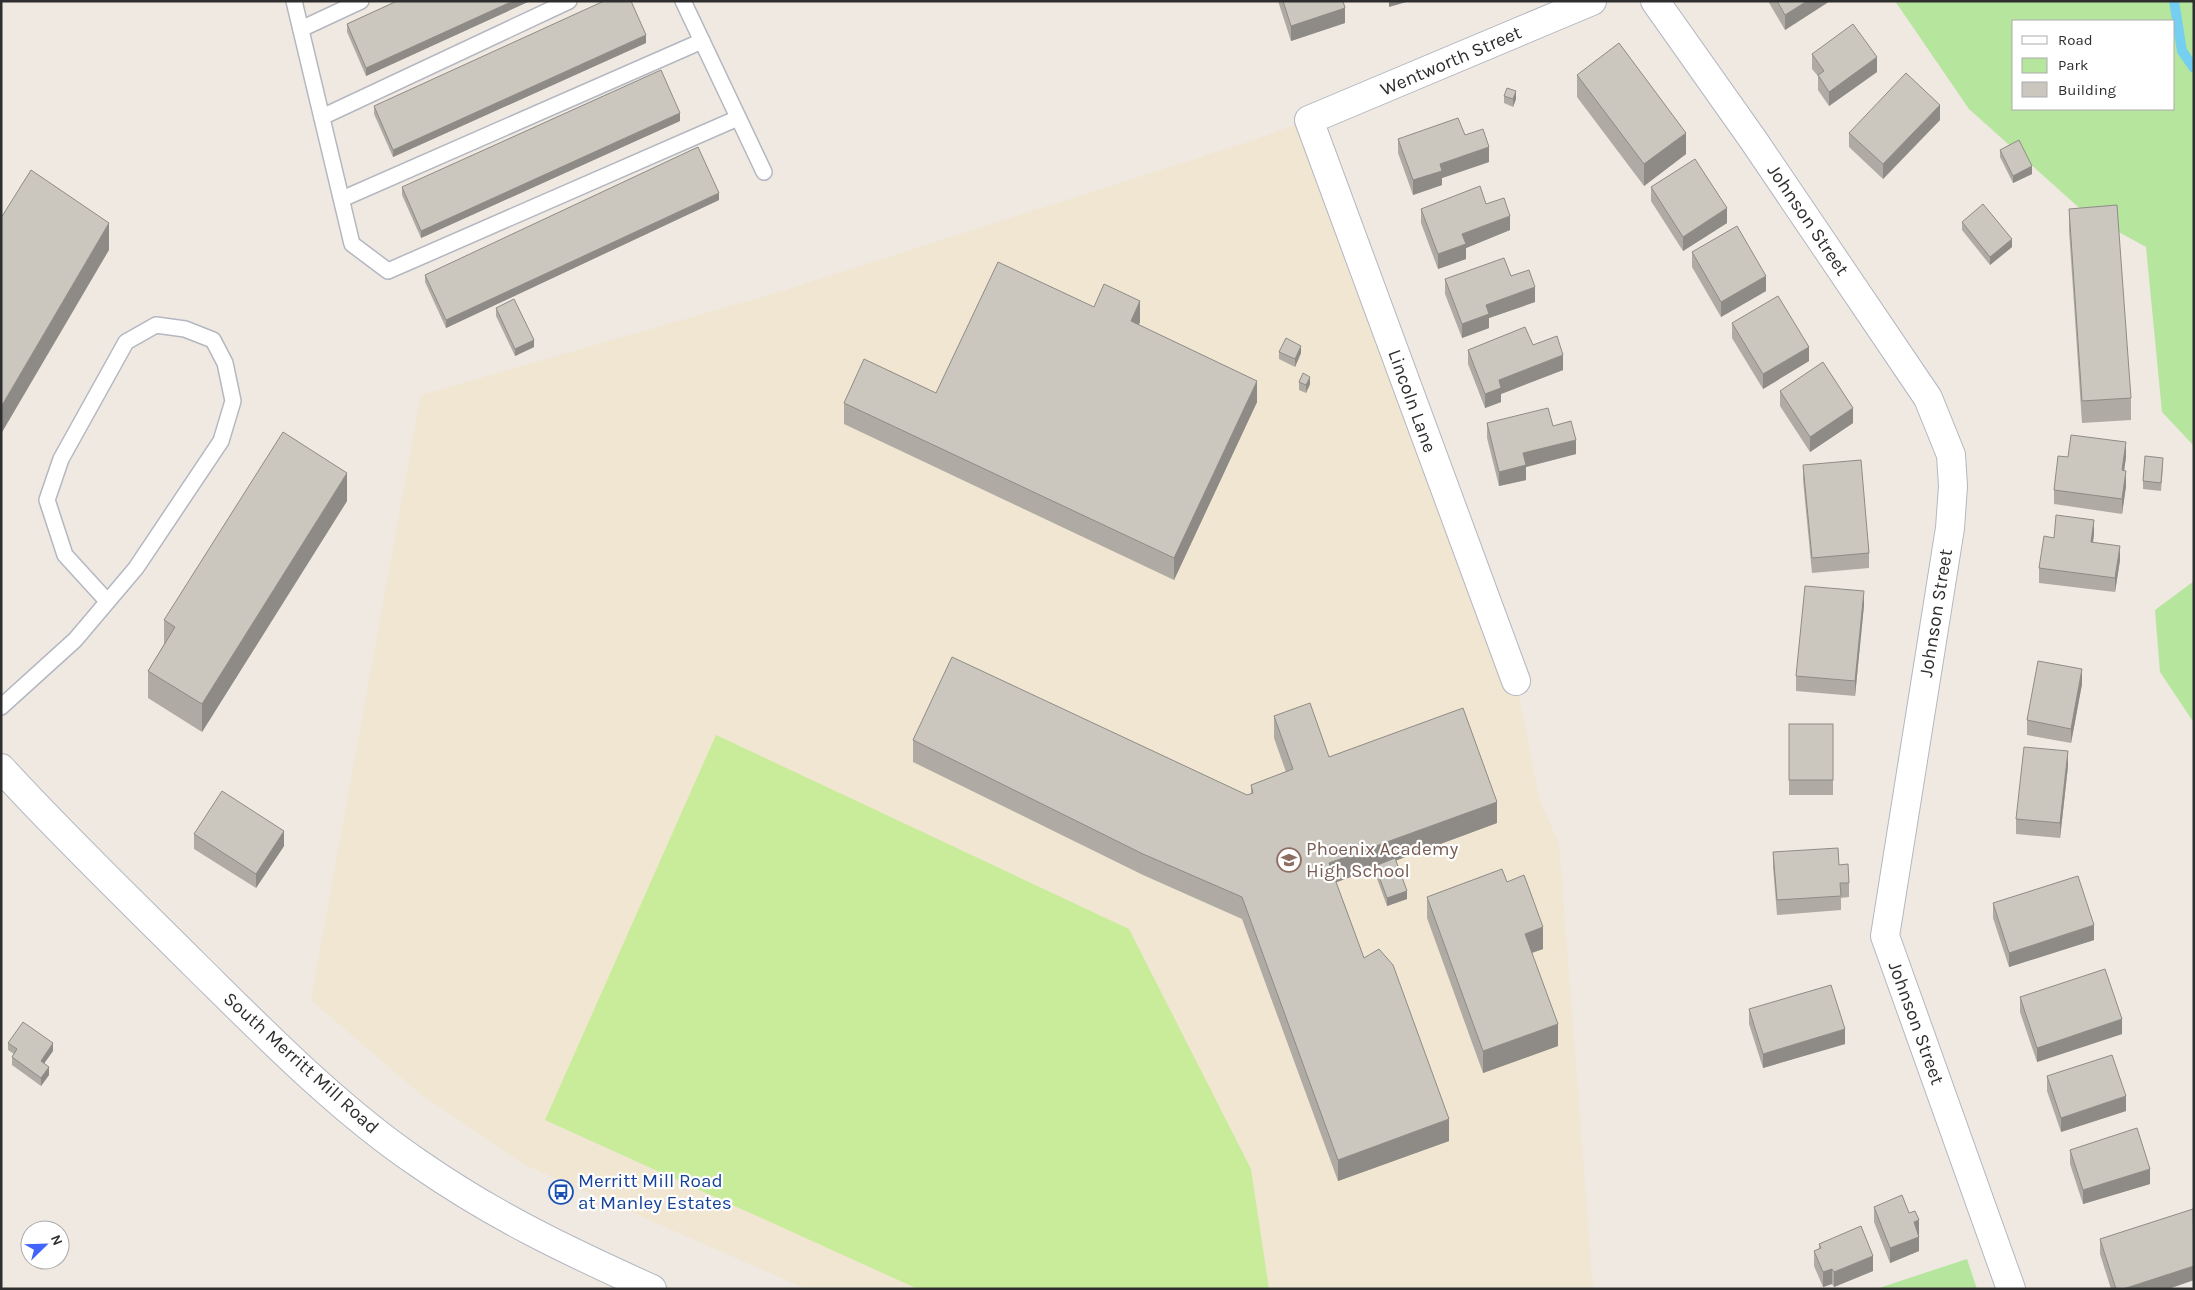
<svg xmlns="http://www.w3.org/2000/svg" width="2195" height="1290" font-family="Karla,sans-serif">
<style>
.education{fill:#f0e6d1}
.green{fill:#b6e59e;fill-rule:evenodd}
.pitch{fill:#c9ec9a}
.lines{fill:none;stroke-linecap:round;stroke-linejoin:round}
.stream{stroke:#75cff0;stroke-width:10}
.service-casing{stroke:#b4b7c1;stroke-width:18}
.minor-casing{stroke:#b4b7c1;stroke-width:30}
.tertiary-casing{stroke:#b4b7c1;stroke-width:30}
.service{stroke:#fff;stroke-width:15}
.minor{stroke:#fff;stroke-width:28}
.tertiary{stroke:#fff;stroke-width:28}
.wall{fill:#afaba4}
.shaded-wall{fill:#8e8b86}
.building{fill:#cbc7bf;stroke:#8e8b86}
.labels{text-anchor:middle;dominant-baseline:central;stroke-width:4.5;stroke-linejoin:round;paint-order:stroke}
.street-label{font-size:19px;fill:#2e2e2e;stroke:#fff}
.education-label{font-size:19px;fill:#785e54;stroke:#fff;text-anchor:start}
.transit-label{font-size:19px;fill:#164399;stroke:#fff;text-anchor:start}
</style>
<rect width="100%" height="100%" fill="#efe9e1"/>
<path class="education" d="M1309 120 1516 681 1539 798 1559 844 1593 1289H806L525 1165 419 1093 311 1000 421 395 776 293 1251 141Z"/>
<g class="green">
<path d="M1895 1H2194V446L2162 412 2146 247 2086 214 1969 109ZM2014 21H2174V109H2014Z"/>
<path d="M2194 581V723L2160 672 2155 610Z"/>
<path d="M1967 1259 1977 1289H1876Z"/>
</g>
<path class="pitch" d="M716 735 1129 929 1251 1169 1269 1289H918L545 1120Z"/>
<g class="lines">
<path class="stream" d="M2174 1 2182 51 2194 68"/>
<g class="service-casing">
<g id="service">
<path d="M294 1 352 244 388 271 738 118"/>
<path d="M683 1 764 172"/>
<path d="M301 29 361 1"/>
<path d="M322 117 569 1"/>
<path d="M342 199 702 41"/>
<path d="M1 707 75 640 136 568 221 441 233 401 225 363 213 340 185 329 156 325 126 342 61 459 47 500 65 555 107 601"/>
</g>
</g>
<g class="minor-casing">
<g id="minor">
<path d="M1655 1 1754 141 1928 398 1951 455 1953 486 1950 528 1885 936 2011 1289"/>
<path d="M1516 681 1309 120 1592 1"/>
</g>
</g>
<g class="tertiary-casing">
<path id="tertiary" d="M1 768C63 836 129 899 194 964 263 1032 338 1109 418 1163 494 1216 568 1251 652 1289"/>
</g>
<use href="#service" class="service"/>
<use href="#minor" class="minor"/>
<use href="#tertiary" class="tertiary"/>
</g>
<g class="wall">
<path d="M397 1H530L366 76 347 32V24Z"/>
<path d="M1278 1H1343L1345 23 1291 41Z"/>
<path d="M1768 1H1830L1785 30Z"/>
<path d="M646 43 393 157 374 114V106Z"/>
<path d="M1812 54 1877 72 1829 106 1818 90V76L1812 69Z"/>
<path d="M1577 75 1686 154 1644 186 1577 97Z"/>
<path d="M1504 96 1516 99 1513 107 1504 103Z"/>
<path d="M1940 120 1883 179 1849 147V133Z"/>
<path d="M680 121 421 238 402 195V187Z"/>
<path d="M1465 135 1489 162 1442 178V185L1413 195 1398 153V139Z"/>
<path d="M2000 150 2032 174 2013 183 2000 157Z"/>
<path d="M1651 187 1727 223 1683 251 1651 201Z"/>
<path d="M719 200 446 328 425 282V275Z"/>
<path d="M1486 204 1510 230 1466 248V259L1438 269 1421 223V209Z"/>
<path d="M2069 209 2131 398V420L2082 423 2069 230Z"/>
<path d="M1962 222 2012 247 1990 265 1962 230Z"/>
<path d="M1692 252 1766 291 1721 317 1692 267Z"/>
<path d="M1511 276 1535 302 1489 318V328L1462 338 1445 294V279Z"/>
<path d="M1094 307 1140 322 1138 325 1257 402 1174 580 844 424V403L936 393Z"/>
<path d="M496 308 534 347 515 356 496 316Z"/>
<path d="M1732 323 1809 361 1763 389 1732 338Z"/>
<path d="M1533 345 1563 370 1501 394V402L1485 408 1468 364V350Z"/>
<path d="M1279 352 1301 353 1295 367 1279 359Z"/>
<path d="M1299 382 1310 384 1306 393 1299 390Z"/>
<path d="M1780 391 1853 423 1810 452 1780 406Z"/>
<path d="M1487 423 1553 426 1576 454 1526 467V480L1499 486 1487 438Z"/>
<path d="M2068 457H2126L2124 471 2126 486 2122 514 2054 504V490Z"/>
<path d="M1803 465 1869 553V568L1812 573 1803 480Z"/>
<path d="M2163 466 2161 491 2143 489V481Z"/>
<path d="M347 501 202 732 148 698V671L164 644V620Z"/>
<path d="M2094 534 2093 542 2120 560 2115 592 2039 583V568L2054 538Z"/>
<path d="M1864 605 1855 696 1796 691V676Z"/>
<path d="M2082 684 2071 743 2027 735V720Z"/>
<path d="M1274 716 1329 757 1497 823 1396 860 1407 899 1387 906 1375 873V868L1336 882 1364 958 1449 1141 1338 1181 1242 919 1143 875 913 762V740L1247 795 1251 794V785L1286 772 1274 738Z"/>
<rect x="1789" y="724" width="44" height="71"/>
<path d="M2068 766 2060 838 2016 834V819Z"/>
<path d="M194 834 284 846 256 888 194 849Z"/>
<path d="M1773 852 1839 865 1849 883V897L1841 898V910L1777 915 1773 867Z"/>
<path d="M1507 882 1543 949 1532 953 1558 1046 1483 1073 1427 918V897Z"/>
<path d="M1993 903 2094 940 2009 967 1993 918Z"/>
<path d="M2020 997 2122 1034 2037 1062 2020 1012Z"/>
<path d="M1749 1009 1845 1044 1763 1068 1749 1024Z"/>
<path d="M8 1043 53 1051 44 1063 49 1075 41 1086 12 1065V1057L14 1054 8 1050Z"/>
<path d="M2047 1076 2126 1111 2061 1132 2047 1091Z"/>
<path d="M2070 1150 2150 1184 2083 1204 2070 1164Z"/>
<path d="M1874 1207 1909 1213 1919 1235V1251L1890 1263 1874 1222Z"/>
<path d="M2194 1210V1280L2168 1289H2111L2100 1254V1239Z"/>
<path d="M1819 1244 1873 1271 1834 1287 1832 1284 1823 1287 1814 1266V1251L1819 1249Z"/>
</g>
<g class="shaded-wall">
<path d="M513 1H530L366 76V68Z"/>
<path d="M1389 1H1410L1389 7Z"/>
<path d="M1807 1H1830L1785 30V15Z"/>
<path d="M1345 8V23L1291 41V26Z"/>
<path d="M646 35V43L393 157V150Z"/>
<path d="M1877 57V72L1829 106V92Z"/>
<path d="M1516 91V99L1513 107V99Z"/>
<path d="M1940 105V120L1883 179V164Z"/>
<path d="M680 113V121L421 238V231Z"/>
<path d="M1686 133V154L1644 186V164Z"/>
<path d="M1489 147V162L1442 178V185L1413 195V180L1440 164Z"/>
<path d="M2032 166V174L2013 183V176Z"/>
<path d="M719 193V200L446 328V320Z"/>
<path d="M1727 208V223L1683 251V237Z"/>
<path d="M1510 216V230L1466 248V259L1438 269V254L1462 234Z"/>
<path d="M109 223V250L1 434V407Z"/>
<path d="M2012 239V247L1990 265V257Z"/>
<path d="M1766 276V291L1721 317V302Z"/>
<path d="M1535 287V302L1489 318V328L1462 338V324L1486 305Z"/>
<path d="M1140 301V322L1131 343V321Z"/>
<path d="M534 340V347L515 356V349Z"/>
<path d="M1301 346V353L1295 367V359Z"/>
<path d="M1809 347V361L1763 389V374Z"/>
<path d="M1563 355V370L1501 394V402L1485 408V394L1499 380Z"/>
<path d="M1310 377V384L1306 393V385Z"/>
<path d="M1257 381V402L1174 580V558Z"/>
<path d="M1853 408V423L1810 452V437Z"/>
<path d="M1576 440V454L1526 467V480L1499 486V472L1523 453Z"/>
<path d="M2126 442V457L2122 485V470Z"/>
<path d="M2126 471V486L2122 514V499Z"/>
<path d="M347 473V501L202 732V704Z"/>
<path d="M2094 520V534L2091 557V542Z"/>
<path d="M2120 546V560L2115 592V578Z"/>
<path d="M1864 591V605L1855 696V681Z"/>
<path d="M2082 669V684L2071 743V729Z"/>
<path d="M2068 751V766L2060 838V823Z"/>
<path d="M1497 802V823L1376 868 1375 866V868L1329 885V863Z"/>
<path d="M284 831V846L256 888V874Z"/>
<path d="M1407 891V899L1387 906V898Z"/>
<path d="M2094 925V940L2009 967V953Z"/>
<path d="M1543 927V949L1525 955V934Z"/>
<path d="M2122 1019V1034L2037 1062V1048Z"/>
<path d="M1558 1024V1046L1483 1073V1051Z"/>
<path d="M1845 1029V1044L1763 1068V1054Z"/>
<path d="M53 1043V1051L41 1068V1061Z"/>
<path d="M49 1067V1075L41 1086V1078Z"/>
<path d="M2126 1096V1111L2061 1132V1118Z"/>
<path d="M1449 1119V1141L1338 1181V1160Z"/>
<path d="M2150 1169V1184L2083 1204V1190Z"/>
<path d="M1919 1220V1235L1914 1237V1222Z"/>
<path d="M1919 1237V1251L1890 1263V1248Z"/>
<path d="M1873 1256V1271L1834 1287V1272Z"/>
<path d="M2194 1266V1280L2168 1289H2123Z"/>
<path d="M1832 1269V1284L1823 1287V1272Z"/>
</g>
<g class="building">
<path d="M397 1H513L366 68 347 24Z"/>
<path d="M604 1H631L646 35 393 150 374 106Z"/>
<path d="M1283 1H1343L1345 8 1291 26Z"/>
<path d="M1777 1H1807L1785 15Z"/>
<path d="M1853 24 1877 57 1829 92 1818 75 1824 71 1812 54Z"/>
<path d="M1619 43 1686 133 1644 164 1577 75Z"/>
<path d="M661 70 680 113 421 231 402 187Z"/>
<path d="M1906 73 1940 105 1883 164 1849 133Z"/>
<path d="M1507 88 1516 91 1513 99 1504 96Z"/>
<path d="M1458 118 1465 135 1483 129 1489 147 1440 164 1442 171 1413 180 1398 139Z"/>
<path d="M2019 140 2032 166 2013 176 2000 150Z"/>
<path d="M698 147 719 193 446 320 425 275Z"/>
<path d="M1695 159 1727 208 1683 237 1651 187Z"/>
<path d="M31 170 109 223 1 407V218Z"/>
<path d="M1480 186 1486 204 1504 198 1510 216 1462 234 1466 244 1438 254 1421 209Z"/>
<path d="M1983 204 2012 239 1990 257 1962 222Z"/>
<path d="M2117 205 2131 398 2082 401 2069 209Z"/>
<path d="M1737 226 1766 276 1721 302 1692 252Z"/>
<path d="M1504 258 1511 276 1529 270 1535 287 1486 305 1489 314 1462 324 1445 279Z"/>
<path d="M998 262 1094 307 1104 284 1140 301 1131 321 1257 381 1174 558 844 403 864 359 936 393Z"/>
<path d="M1778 296 1809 347 1763 374 1732 323Z"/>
<path d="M514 299 534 340 515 349 496 308Z"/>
<path d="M1525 327 1533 345 1557 336 1563 355 1499 380 1501 388 1485 394 1468 350Z"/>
<path d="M1286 338 1301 346 1295 359 1279 352Z"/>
<path d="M1823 362 1853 408 1810 437 1780 391Z"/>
<path d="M1303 373 1310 377 1306 385 1299 382Z"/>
<path d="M1548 408 1553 426 1571 421 1576 440 1523 453 1526 465 1499 472 1487 423Z"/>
<path d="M283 432 347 473 202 704 148 671 175 627 164 620Z"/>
<path d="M2071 435 2126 442 2122 470 2126 471 2122 499 2054 490 2058 456 2068 457Z"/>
<path d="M2145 456 2163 458 2161 483 2143 481Z"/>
<path d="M1861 460 1869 553 1812 558 1803 465Z"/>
<path d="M2056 515 2094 520 2091 542 2120 546 2115 578 2039 568 2044 536 2054 538Z"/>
<path d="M1805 586 1864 591 1855 681 1796 676Z"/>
<path d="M952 657 1247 795 1253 793 1251 785 1293 769 1274 716 1310 703 1329 757 1463 708 1497 802 1329 863 1364 958 1379 949 1393 965 1449 1119 1338 1160 1242 897 1143 854 913 740Z"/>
<path d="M2038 661 2082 669 2071 729 2027 720Z"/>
<rect x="1789" y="724" width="44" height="56"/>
<path d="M2024 747 2068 751 2060 823 2016 819Z"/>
<path d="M222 791 284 831 256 874 194 834Z"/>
<path d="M1838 848 1839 865 1848 864 1849 883H1840L1841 896 1777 900 1773 852Z"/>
<path d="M1395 858 1407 891 1387 898 1375 866Z"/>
<path d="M1502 869 1507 882 1524 875 1531 894 1543 927 1525 934 1558 1024 1483 1051 1427 897Z"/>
<path d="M2078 876 2094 925 2009 953 1993 903Z"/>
<path d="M2105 969 2122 1019 2037 1048 2020 997Z"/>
<path d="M1831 985 1845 1029 1763 1054 1749 1009Z"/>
<path d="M23 1022 53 1043 41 1061 49 1067 41 1078 12 1057 17 1049 8 1043Z"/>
<path d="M2112 1055 2126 1096 2061 1118 2047 1076Z"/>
<path d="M2137 1128 2150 1169 2083 1190 2070 1150Z"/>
<path d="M1902 1195 1909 1213 1915 1211 1919 1220 1914 1222 1919 1237 1890 1248 1874 1207Z"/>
<path d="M2193 1209 2194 1266 2123 1289H2116L2100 1239Z"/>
<path d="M1861 1226 1873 1256 1834 1272 1832 1269 1823 1272 1814 1251 1821 1248 1819 1244Z"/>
</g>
<defs>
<g id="school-ring" transform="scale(1.25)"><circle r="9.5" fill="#fff" stroke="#8d6e63" stroke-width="1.5"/><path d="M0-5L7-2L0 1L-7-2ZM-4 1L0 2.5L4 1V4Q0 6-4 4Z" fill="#8d6e63"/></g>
<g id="bus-ring" transform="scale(1.25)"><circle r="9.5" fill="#fff" stroke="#1a4fb4" stroke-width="1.5"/><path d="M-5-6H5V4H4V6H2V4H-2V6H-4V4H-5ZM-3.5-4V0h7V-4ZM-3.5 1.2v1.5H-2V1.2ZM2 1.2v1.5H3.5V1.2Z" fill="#1a4fb4"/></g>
</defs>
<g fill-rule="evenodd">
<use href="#school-ring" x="1289" y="860"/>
<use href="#bus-ring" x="561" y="1192"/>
</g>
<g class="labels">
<g class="street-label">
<text transform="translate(1451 61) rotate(-23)">Wentworth Street</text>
<text transform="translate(1808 220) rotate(56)">Johnson Street</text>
<text transform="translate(1412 401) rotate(70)">Lincoln Lane</text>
<text transform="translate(1936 613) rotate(-81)">Johnson Street</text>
<text transform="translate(1916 1023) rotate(70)">Johnson Street</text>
<text transform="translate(301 1063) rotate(42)">South Merritt Mill Road</text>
</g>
<g class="education-label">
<text x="1306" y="849">Phoenix Academy<tspan x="1306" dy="22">High School</tspan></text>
</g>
<g class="transit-label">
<text x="578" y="1181">Merritt Mill Road<tspan x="578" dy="22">at Manley Estates</tspan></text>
</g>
</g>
<rect width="2195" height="1290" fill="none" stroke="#2e2e2e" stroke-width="5"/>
<rect x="2012" y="20" width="162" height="90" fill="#ffffff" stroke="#ababab"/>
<rect x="2022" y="36" width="25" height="8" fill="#ffffff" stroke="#ababab"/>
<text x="2058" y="45" font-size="15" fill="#2e2e2e">Road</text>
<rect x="2022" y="58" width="25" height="15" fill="#b6e59e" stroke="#ababab"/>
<text x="2058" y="70" font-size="15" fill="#2e2e2e">Park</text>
<rect x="2022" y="82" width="25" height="15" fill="#cbc7bf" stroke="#ababab"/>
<text x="2058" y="95" font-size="15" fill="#2e2e2e">Building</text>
<g transform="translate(45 1245) rotate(67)"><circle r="24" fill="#ffffff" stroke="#ababab"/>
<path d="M0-4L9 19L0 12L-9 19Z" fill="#4264fb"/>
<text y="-8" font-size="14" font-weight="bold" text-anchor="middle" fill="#2e2e2e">N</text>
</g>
</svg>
